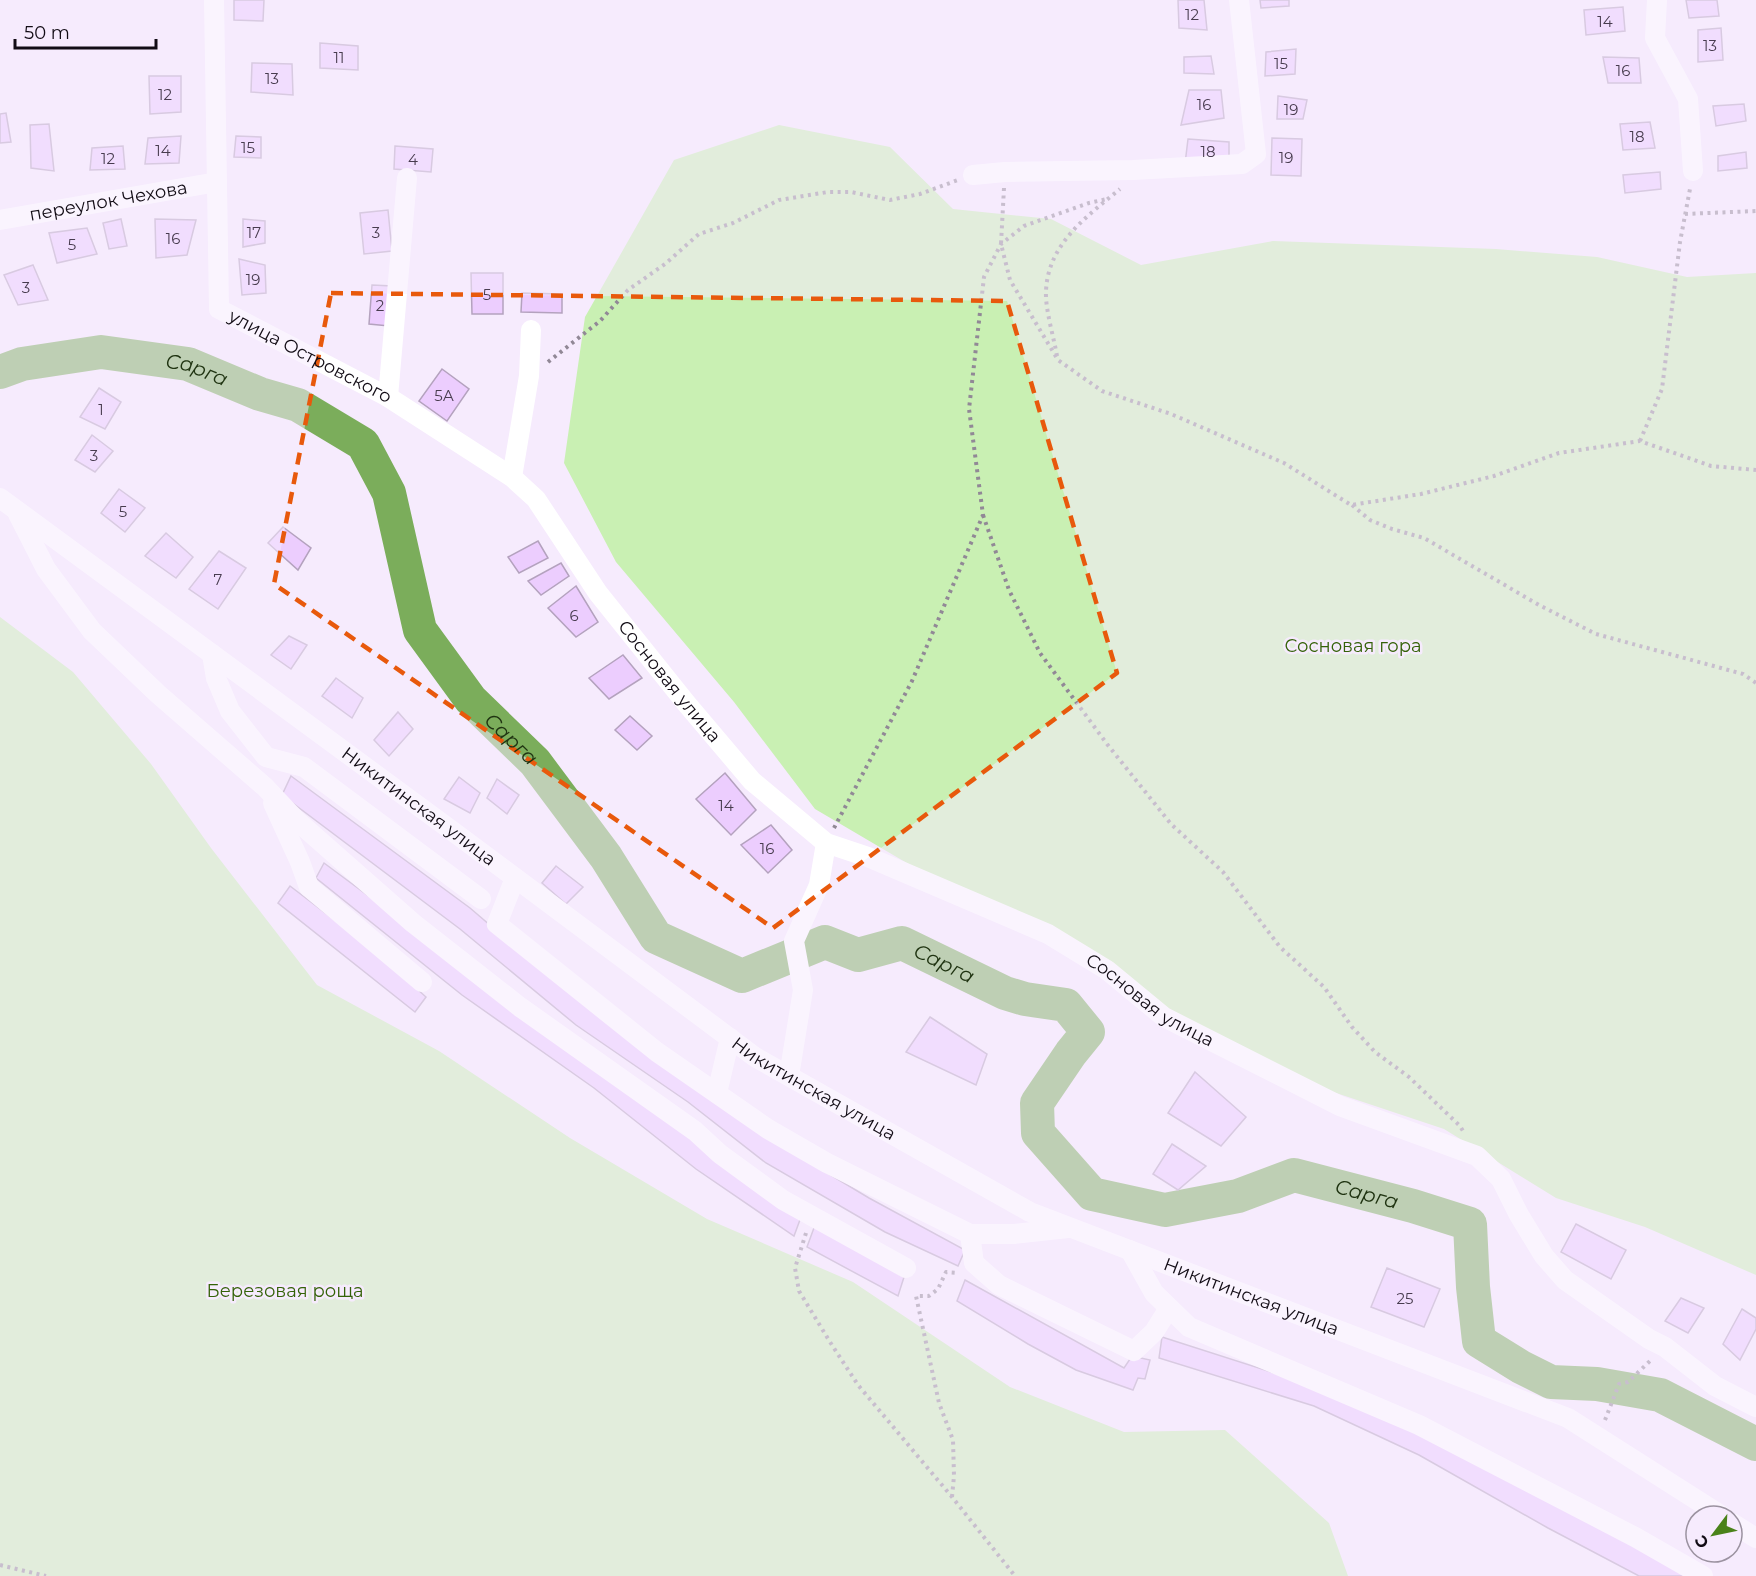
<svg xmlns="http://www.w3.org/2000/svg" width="1756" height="1576" font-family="Montserrat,sans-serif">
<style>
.green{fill:#c9f0b3}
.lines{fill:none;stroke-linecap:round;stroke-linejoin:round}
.river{stroke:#7bad5b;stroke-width:34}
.building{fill:#eccdfe;stroke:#b4a2be;stroke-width:1.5}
.path{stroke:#918896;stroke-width:4;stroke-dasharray:3 4.5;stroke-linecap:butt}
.minor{stroke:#fff;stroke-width:20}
.marked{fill:none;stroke:#e8590c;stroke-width:4.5;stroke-dasharray:12 8;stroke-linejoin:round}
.labels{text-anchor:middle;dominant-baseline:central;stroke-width:5;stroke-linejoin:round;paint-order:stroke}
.number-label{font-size:15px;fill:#483c4f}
.street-label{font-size:18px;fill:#120c15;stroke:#f6ebfd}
.park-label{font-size:18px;fill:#346208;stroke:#f6ebfd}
.water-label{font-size:20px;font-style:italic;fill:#203412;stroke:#f6ebfd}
</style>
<rect width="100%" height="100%" fill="#f6ebfd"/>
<g class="green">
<path d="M779 125 890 147 953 209 1051 219 1141 265 1273 241 1496 249 1597 257 1687 277 1756 273V1275L1645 1227 1556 1198 1444 1129 1330 1091 1169 1011 917 869 815 809 734 702 616 562 564 463 585 317 674 160Z"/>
<path d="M0 617 73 672 151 764 211 848 317 985 439 1051 570 1138 707 1219 853 1282 1010 1387 1124 1432 1225 1430 1329 1523 1348 1576H0Z"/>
</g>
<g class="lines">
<path class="river" id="s1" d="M0 372 22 364 101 352 188 364 260 394 298 405 363 444 389 493 420 630 471 700 535 762 606 857 656 937 742 976 825 942 858 955 902 943 1005 993 1025 999 1066 1005 1088 1032 1071 1053 1037 1103 1038 1133 1092 1194 1165 1210 1238 1196 1294 1175 1413 1206 1470 1224 1473 1287 1479 1341 1521 1367 1551 1382 1597 1384 1660 1395 1756 1444"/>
</g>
<g class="building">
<path d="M234 0H264L263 21 234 20Z"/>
<path d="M1178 0H1204L1207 30 1179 28Z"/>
<path d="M1260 0H1289V6L1261 8Z"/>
<path d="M1686 0H1717L1719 16 1689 18Z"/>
<path d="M1623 7 1625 31 1586 35 1584 10Z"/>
<path d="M1721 28 1723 60 1698 62V30Z"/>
<path d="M320 43 358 46V70L320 68Z"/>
<path d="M1296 49 1295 74 1265 76 1266 52Z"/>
<path d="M1211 56 1214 74 1184 73V57Z"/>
<path d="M1603 57 1639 58 1641 83H1608Z"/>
<path d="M252 63 292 64 293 95 251 92Z"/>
<path d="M149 76H181V112L150 114Z"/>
<path d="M1189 90H1221L1224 118 1181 125Z"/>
<path d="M1278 96 1307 100 1303 119H1277Z"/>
<path d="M1744 104 1746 121 1716 126 1713 106Z"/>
<path d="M6 113 11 142 0 143V114Z"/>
<path d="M1650 122 1655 148 1623 150 1620 124Z"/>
<path d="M49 124 54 171 31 168 30 125Z"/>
<path d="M181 136 179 163 145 164 148 138Z"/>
<path d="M236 136 261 137V158L234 157Z"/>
<path d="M1272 138 1302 139 1301 176 1271 175Z"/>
<path d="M1188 139 1229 142V160L1185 164Z"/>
<path d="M123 146 125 169 90 170 92 148Z"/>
<path d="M395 146 433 149 431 172 394 169Z"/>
<path d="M1746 152 1747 168 1718 171V156Z"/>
<path d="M1660 172 1661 189 1625 193 1623 175Z"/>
<path d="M388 210 392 251 364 254 360 213Z"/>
<path d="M121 219 127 246 109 249 103 223Z"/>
<path d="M155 219 196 220 187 255 156 258Z"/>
<path d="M243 219 265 221V243L243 247Z"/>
<path d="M87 228 97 254 57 263 49 233Z"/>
<path d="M239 259 265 265 266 293 242 295Z"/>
<path d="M33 265 48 300 18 305 4 275Z"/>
<path d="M471 273H503V314H472Z"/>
<path d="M372 285 392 286 389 326 369 324Z"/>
<path d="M522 293 562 294V313L521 312Z"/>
<path d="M442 369 469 389 447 421 419 401Z"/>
<path d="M99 388 121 402 105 429 80 417Z"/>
<path d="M92 435 113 451 95 472 75 460Z"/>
<path d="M119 489 145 508 125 532 101 513Z"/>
<path d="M283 527 311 548 298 570 268 543Z"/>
<path d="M166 533 193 557 176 578 145 556Z"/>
<path d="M538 541 548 558 519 573 508 557Z"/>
<path d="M219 551 246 568 218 609 189 589Z"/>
<path d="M561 563 569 576 541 595 528 581Z"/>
<path d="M576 586 598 622 576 637 548 608Z"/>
<path d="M289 636 307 645 291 669 271 655Z"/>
<path d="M623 655 642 678 609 699 589 678Z"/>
<path d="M336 678 363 698 352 718 322 696Z"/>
<path d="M398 712 413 729 389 756 374 740Z"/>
<path d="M630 716 652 736 637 750 615 730Z"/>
<path d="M725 773 756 810 731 835 696 799Z"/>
<path d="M291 776 470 908 512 944 797 1155 869 1198 965 1250 958 1266 885 1232 766 1163 688 1102 576 1025 460 929 282 795Z"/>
<path d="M459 777 480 793 470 813 444 799Z"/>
<path d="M497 779 519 795 507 814 487 798Z"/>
<path d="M771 825 792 850 768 873 741 845Z"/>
<path d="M324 863 801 1217 794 1236 696 1169 594 1088 462 995 316 878Z"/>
<path d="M556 866 583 887 566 904 542 883Z"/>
<path d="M290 886 371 948 426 997 415 1012 278 903Z"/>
<path d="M930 1017 987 1054 976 1085 906 1052Z"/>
<path d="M1195 1072 1246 1117 1221 1146 1168 1113Z"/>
<path d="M1172 1144 1206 1166 1178 1190 1153 1174Z"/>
<path d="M1576 1224 1626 1250 1611 1279 1561 1252Z"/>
<path d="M815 1225 904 1277 898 1296 807 1247Z"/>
<path d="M1387 1268 1440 1289 1424 1327 1371 1307Z"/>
<path d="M965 1280 1124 1368 1132 1356 1150 1360 1145 1379 1138 1378 1133 1390 1076 1370 1028 1344 957 1301Z"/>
<path d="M1681 1298 1704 1308 1688 1333 1665 1321Z"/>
<path d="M1742 1309 1756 1318V1329L1740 1360 1723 1344Z"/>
<path d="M1162 1337 1315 1386 1425 1434 1689 1576H1639L1548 1528 1419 1455 1314 1406 1159 1358Z"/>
</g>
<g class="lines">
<g class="path">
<path d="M1004 188 1001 244 1010 280 1058 360 1102 391 1171 414 1284 463 1351 505 1421 494 1494 476 1559 453 1640 441 1711 466 1756 470"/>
<path d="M1685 214 1756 211"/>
<path d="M1057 356C1054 338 1045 309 1046 291 1048 244 1086 217 1120 189"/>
<path d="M548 362 600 321 628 290 665 264 699 234 733 223 779 200 828 192H851L890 200 920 194 958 180"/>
<path d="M1640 441 1662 389 1680 242 1690 189"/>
<path d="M1352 505 1370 520 1392 529 1424 538 1539 605 1596 634 1743 674 1756 683"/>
<path d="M983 515 1009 590 1040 653 1107 744 1171 824 1223 872 1280 947 1324 987 1352 1027 1375 1052 1409 1077 1460 1126 1463 1131"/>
<path d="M834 828 912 681 983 515 969 409 984 277 1001 244 1024 226 1089 203 1107 199"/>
<path d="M806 1233 795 1268 799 1291 830 1342 858 1385 952 1497 1015 1576"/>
<path d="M1605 1420 1619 1384 1628 1382 1651 1360"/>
<path d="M952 1497 954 1476 953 1440 939 1403 916 1296H929L938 1289 946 1272 959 1273"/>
<path d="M0 1565 46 1576"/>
</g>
<g class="minor">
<path id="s2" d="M214 0 219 309 388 397 512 477 536 499 598 593 686 703 752 781 826 843 868 857 1048 934 1107 970 1164 1017 1340 1106 1477 1156 1501 1179 1519 1215 1544 1256 1565 1280 1649 1339 1665 1347 1715 1386 1756 1407"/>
<path d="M1657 0 1655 38 1688 99 1693 171"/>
<path d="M973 175 1005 172 1133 170 1242 164 1256 154 1239 0"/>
<path id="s3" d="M0 220 217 182"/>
<path d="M388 397 407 178"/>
<path d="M512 477 529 376 531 330"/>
<path id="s4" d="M0 498 451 830 755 1057 1030 1212 1568 1418 1722 1516"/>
<path d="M18 514 46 569 92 631 158 694 265 787 296 820 413 923 520 1007 695 1131 720 1154 783 1200 906 1268"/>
<path d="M212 654 216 678 230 711 266 757 304 767 481 899"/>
<path d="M273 803 300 862 309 887 422 982"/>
<path d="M515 878 497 924 657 1052 768 1129 827 1163 970 1234H1014L1068 1228"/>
<path d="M789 1076 803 990 794 941 819 885 826 843"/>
<path d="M717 1093 730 1038"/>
<path d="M970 1234 974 1263 999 1285 1134 1351 1154 1332 1169 1308"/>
<path d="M1130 1250 1154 1293 1189 1327 1419 1425 1635 1537 1703 1576"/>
<path d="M1732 1523 1756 1538"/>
</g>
</g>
<path d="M0 0H1756V1576H0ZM331 293 1007 301 1117 673 773 928 274 584Z" fill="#f6ebfd" fill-opacity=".55" fill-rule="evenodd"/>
<path class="marked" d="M331 293 1007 301 1117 673 773 928 274 584Z"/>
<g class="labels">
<g class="number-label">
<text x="1192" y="14">12</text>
<text x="1605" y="21">14</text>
<text x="1710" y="45">13</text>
<text x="339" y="57">11</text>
<text x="1281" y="63">15</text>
<text x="1623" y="70">16</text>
<text x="272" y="78">13</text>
<text x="165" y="94">12</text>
<text x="1204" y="104">16</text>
<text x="1291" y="109">19</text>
<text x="1637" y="136">18</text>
<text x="248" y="147">15</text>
<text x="163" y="150">14</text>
<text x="1208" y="151">18</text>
<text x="1286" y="157">19</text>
<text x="108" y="158">12</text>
<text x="413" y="159">4</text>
<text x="254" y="232">17</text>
<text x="376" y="232">3</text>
<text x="173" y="238">16</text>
<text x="72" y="244">5</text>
<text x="253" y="279">19</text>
<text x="26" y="287">3</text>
<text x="487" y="294">5</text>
<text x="380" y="305">2</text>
<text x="444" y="395">5А</text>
<text x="101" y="409">1</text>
<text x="94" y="455">3</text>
<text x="123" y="511">5</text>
<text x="218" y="579">7</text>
<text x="574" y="615">6</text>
<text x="726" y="805">14</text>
<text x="767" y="848">16</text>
<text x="1405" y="1298">25</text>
</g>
<g class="street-label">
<text stroke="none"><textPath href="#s3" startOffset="110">переулок Чехова</textPath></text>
<text stroke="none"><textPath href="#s2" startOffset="412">улица Островского</textPath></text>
<text stroke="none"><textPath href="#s2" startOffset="906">Сосновая улица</textPath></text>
<text stroke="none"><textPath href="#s4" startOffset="520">Никитинская улица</textPath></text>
<text stroke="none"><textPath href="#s2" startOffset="1494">Сосновая улица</textPath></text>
<text stroke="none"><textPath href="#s4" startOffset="1006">Никитинская улица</textPath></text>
<text stroke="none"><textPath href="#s4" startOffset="1492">Никитинская улица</textPath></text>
</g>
<g class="park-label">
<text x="1353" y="646">Сосновая гора</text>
<text x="285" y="1291">Березовая роща</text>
</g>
<g class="water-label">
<text stroke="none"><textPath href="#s1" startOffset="201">Сарга</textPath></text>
<text stroke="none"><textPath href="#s1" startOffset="723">Сарга</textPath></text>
<text stroke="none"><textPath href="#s1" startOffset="1281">Сарга</textPath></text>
<text stroke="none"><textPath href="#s1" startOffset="1929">Сарга</textPath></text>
</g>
</g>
<g transform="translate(1714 1534) rotate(238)"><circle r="28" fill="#f6ebfd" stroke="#9b92a0" stroke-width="1.5"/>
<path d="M0-4.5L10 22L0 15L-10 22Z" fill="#4a821a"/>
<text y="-9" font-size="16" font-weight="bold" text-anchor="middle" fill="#120c15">С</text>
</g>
<path d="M15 39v9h141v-9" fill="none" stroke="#120c15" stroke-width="3"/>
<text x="24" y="39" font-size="18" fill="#120c15" stroke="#f6ebfd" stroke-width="4.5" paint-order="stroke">50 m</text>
</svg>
